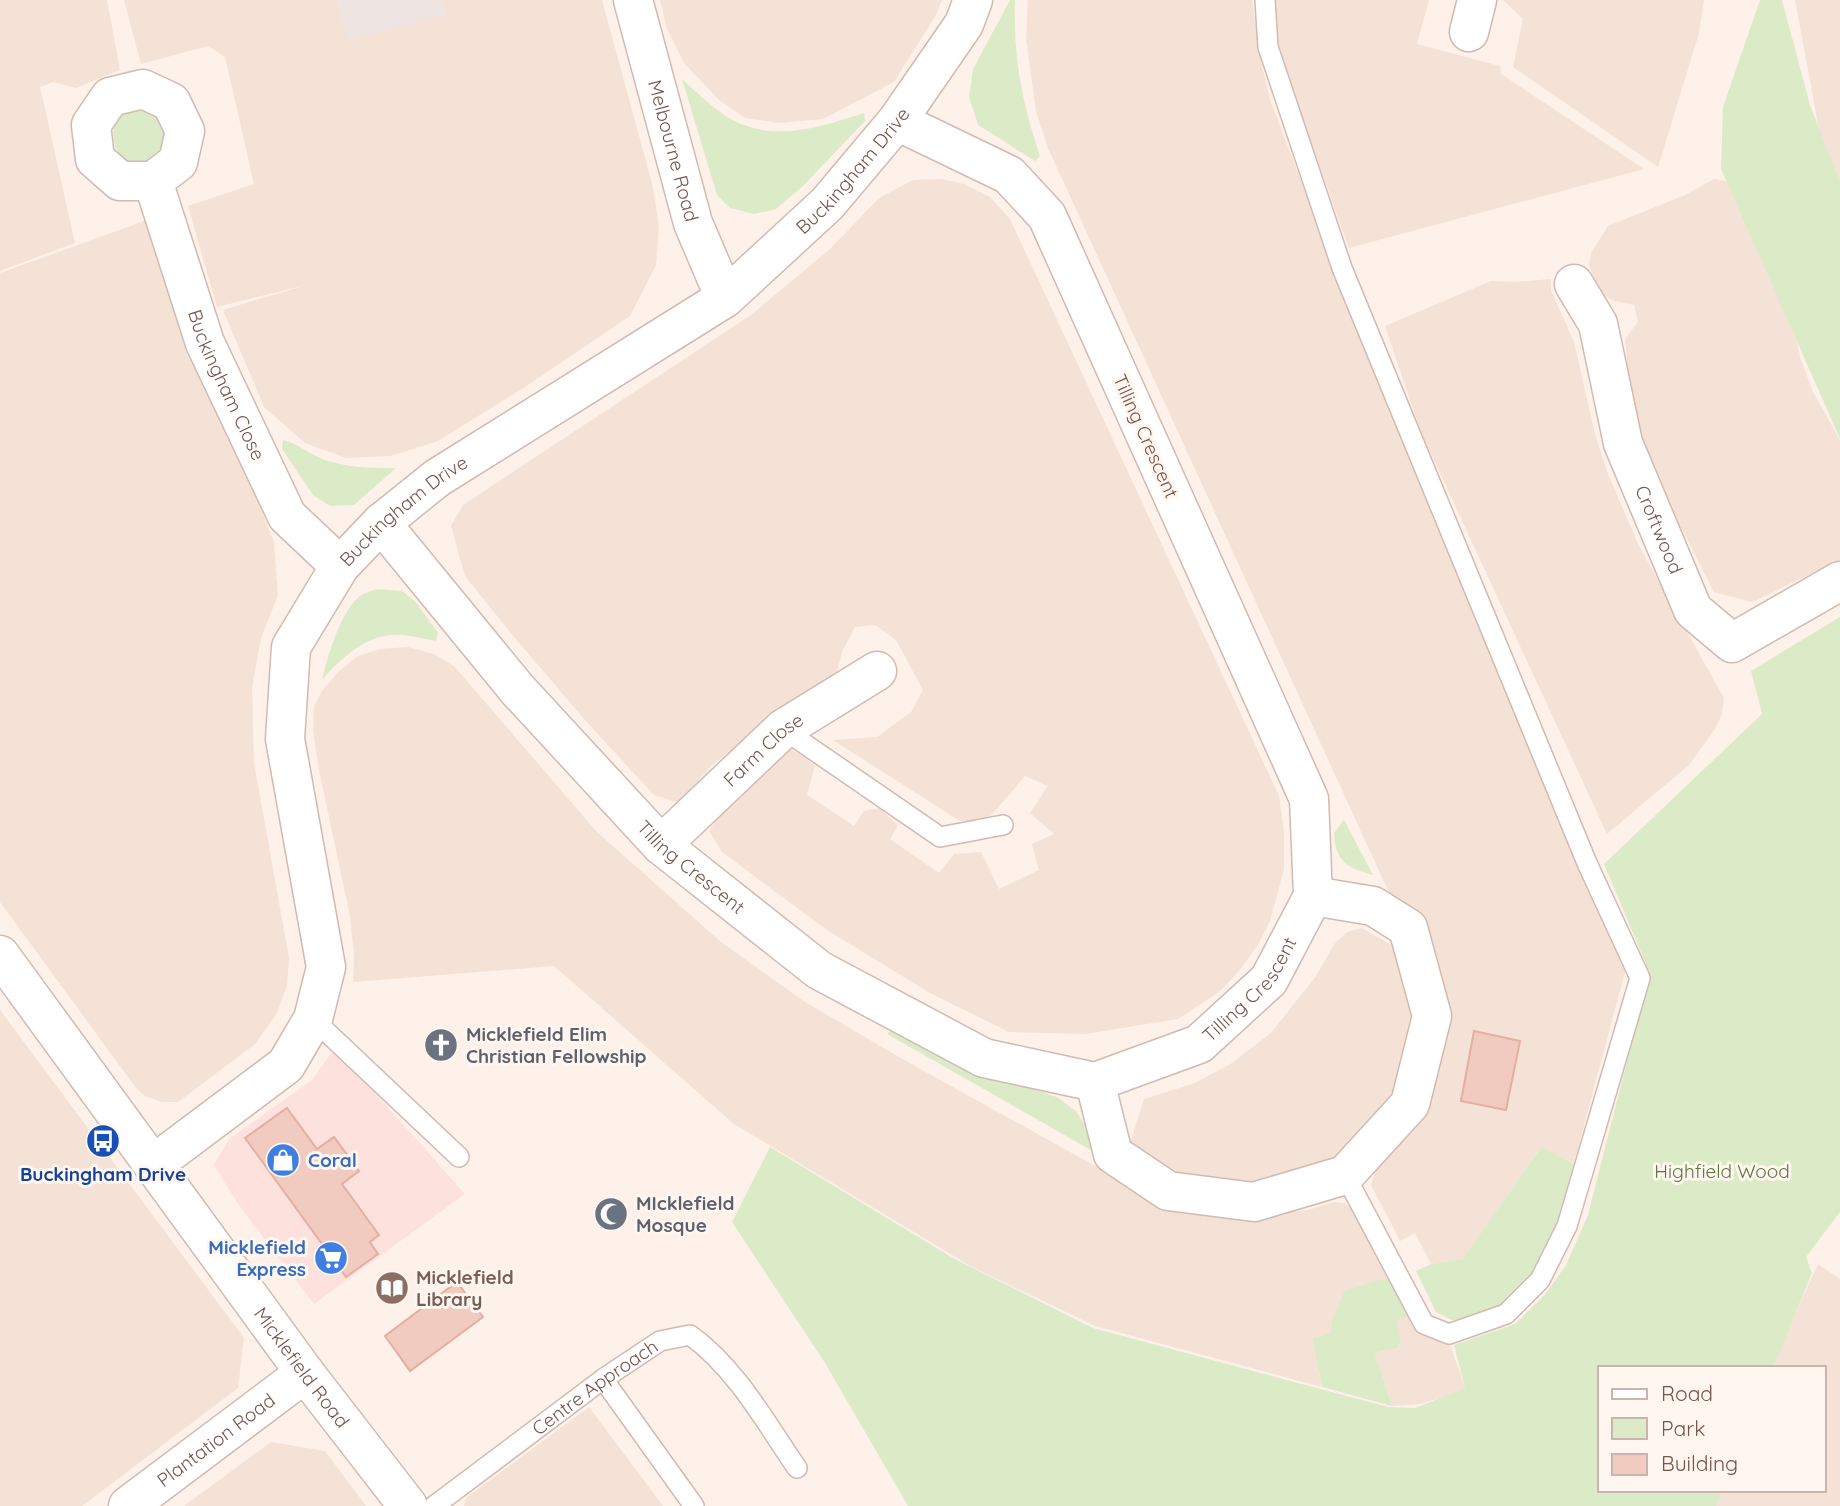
<svg xmlns="http://www.w3.org/2000/svg" width="1840" height="1506" font-family="Quicksand,sans-serif">
<style>
.residential{fill:#f4e2d7}
.commercial{fill:#fde1dd}
.industrial{fill:#eee5e2}
.green{fill:#dcebc7}
.building{fill:#f2cbc0;stroke:#e5aea1;stroke-width:2}
.lines{fill:none;stroke-linecap:round;stroke-linejoin:round}
.service-casing{stroke:#d2bab1;stroke-width:22}
.minor-casing{stroke:#d2bab1;stroke-width:41}
.service{stroke:#fff;stroke-width:19}
.minor{stroke:#fff;stroke-width:38}
.labels{text-anchor:middle;dominant-baseline:central;stroke-width:6;stroke-linejoin:round;paint-order:stroke}
.street-label{font-size:19px;fill:#78534c;stroke:#fff6f0}
.worship-label{font-size:19px;font-weight:bold;fill:#5b616d;stroke:#fff6f0;text-anchor:start}
.shop-label{font-size:19px;font-weight:bold;fill:#366cbe;stroke:#fff6f0;text-anchor:start}
.park-label{font-size:19px;fill:#5b7841;stroke:#fff6f0}
.transit-label{font-size:19px;font-weight:bold;fill:#164399;stroke:#fff6f0}
.education-label{font-size:19px;font-weight:bold;fill:#785e54;stroke:#fff6f0;text-anchor:start}
</style>
<rect width="100%" height="100%" fill="#fdf1e9"/>
<g class="residential">
<path d="M0 0H107L120 70 76 88 53 82 40 87 75 243 0 271Z"/>
<path d="M124 0H337L350 40 445 14 440 0H602L653 187 659 227 656 265 630 316 525 387 438 441 391 456 346 458 305 443 264 407 223 310 306 285 217 307 188 206 254 184 225 57 208 46 141 64Z"/>
<path d="M660 0H942L936 15 894 82 823 119 779 123 745 118 719 100 684 63 667 29Z"/>
<path d="M1028 0H1252L1262 66 1270 100 1376 376 1626 968 1574 1163 1540 1148 1463 1260 1431 1264 1415 1233 1400 1241 1371 1185 1376 1169 1410 1131 1429 1096 1443 1051 1445 1015 1048 148 1036 111 1026 38Z"/>
<path d="M1276 0H1429L1417 44 1500 66 1501 74 1644 169 1349 248 1279 53Z"/>
<path d="M1503 0H1704L1699 33 1658 167 1513 67 1523 19Z"/>
<path d="M1795 0H1840V208L1827 173Z"/>
<path d="M941 179 964 184 990 197 1010 219 1279 796 1284 832V869L1270 921 1259 943 1240 970 1219 992 1178 1019 1085 1034 1009 1032 930 993 827 930 722 852 709 831 723 810 789 749 800 754 815 766 807 795 854 826 864 811 879 808 898 825 890 839 939 873 954 854 981 852 999 889 1039 870 1032 844 1054 834 1030 813 1048 786 1025 776 988 819 960 821 833 740 877 737 911 712 923 690 896 640 875 625 855 627 842 652 837 672 712 765 679 803 654 795 584 719 510 632 465 576 451 526 463 505 751 315 830 249 879 198 913 180Z"/>
<path d="M1714 179 1730 182 1790 312 1801 360 1813 392 1840 440V560L1752 602 1714 592 1660 486 1645 447 1629 382 1625 339 1638 322 1634 305 1614 301 1601 294 1589 265 1591 253 1608 226 1685 195Z"/>
<path d="M147 220 274 542 278 595 261 638 252 687 254 763 289 958 287 986 277 1013 255 1044 178 1102H162L145 1096 136 1088 0 902V273Z"/>
<path d="M1551 279V290L1574 342 1595 434 1608 474 1639 546 1724 698 1722 714 1715 729 1689 765 1607 834 1421 432 1385 326 1491 281 1515 282Z"/>
<path d="M408 647 434 654 454 666 597 832 721 942 805 1002 906 1061 1151 1197 1230 1219 1308 1210 1334 1202 1345 1203 1359 1216 1390 1277 1332 1333 1312 1338 1322 1387 1095 1326 972 1267 734 1124 554 966 353 982 354 956 350 916 319 770 313 731 314 706 322 691 338 672 358 656 380 649Z"/>
<path d="M1362 928 1397 948 1418 1021 1403 1085 1354 1153 1275 1189 1191 1183 1128 1150 1144 1099 1195 1083 1232 1063 1271 1033 1316 976 1335 943 1347 932Z"/>
<path d="M0 1010 244 1338 238 1388 82 1506H0Z"/>
<path d="M1818 1264 1840 1279V1506H1712L1718 1490H1824V1368H1770Z"/>
<path d="M1411 1313 1449 1342 1466 1390 1420 1404 1392 1406 1375 1353 1398 1348 1401 1340 1396 1321Z"/>
<path d="M589 1407 663 1506H464L466 1498Z"/>
<path d="M271 1442 325 1451 366 1506H184Z"/>
</g>
<path class="commercial" d="M335 1048 465 1194 314 1304 238 1204 214 1165 229 1139 312 1080Z"/>
<path class="industrial" d="M337 0H440L445 15 350 40Z"/>
<g class="green">
<path d="M1010 0H1015C1013 57 1022 102 1040 156L1035 161 978 125 969 97 973 69Z"/>
<path d="M1760 0H1782L1810 105 1840 182V439L1721 169 1723 107Z"/>
<path d="M682 79C695 91 709 104 723 114 768 145 817 128 864 113L865 121 803 186 776 209 754 214 730 208 717 195Z"/>
<path d="M159 101 174 156 133 166C113 153 109 137 117 115Z"/>
<path d="M283 440C296 443 305 451 318 457 344 468 368 468 396 468L354 505 330 506 313 495 282 449Z"/>
<path d="M377 589 402 591 415 601 438 633 436 641C425 639 413 636 402 635 369 632 342 657 322 680 327 658 342 606 362 595 366 592 372 591 377 589Z"/>
<path d="M1840 617V1212L1806 1257 1812 1273 1773 1368H1600V1490H1722L1716 1506H908L825 1363 732 1222 770 1147 953 1258 1093 1328 1388 1407 1415 1408 1465 1388 1454 1345 1515 1324 1544 1296 1566 1265 1588 1215 1645 990 1646 964 1604 864 1762 714 1751 671Z"/>
<path d="M1344 820 1373 875C1347 868 1335 861 1334 833Z"/>
<path d="M890 1031 963 1066 1057 1097 1076 1111 1096 1143V1153L887 1034Z"/>
<path d="M1541 1147 1586 1170 1538 1273 1512 1301 1465 1321 1452 1320 1436 1312 1416 1271 1431 1264 1463 1259Z"/>
<path d="M1390 1277 1411 1313 1397 1321 1401 1340 1398 1348 1375 1353 1392 1406 1322 1387 1312 1338 1331 1333 1332 1322 1344 1291Z"/>
</g>
<g class="building">
<path d="M1474 1031 1520 1041 1506 1110 1461 1101Z"/>
<path d="M287 1108 317 1149 334 1137 359 1171 342 1184 379 1235 370 1242 378 1254 346 1277 245 1138Z"/>
<path d="M457 1282 483 1317 410 1371 385 1336Z"/>
</g>
<g class="lines">
<g class="service-casing">
<g id="service">
<path d="M1265 0 1268 47 1342 268 1587 863 1640 978 1567 1226 1540 1280 1506 1314 1449 1334 1424 1324 1345 1175"/>
<path d="M783 729 940 837 1003 825"/>
<path d="M313 1019 459 1157"/>
<path d="M603 1379 694 1506"/>
<path id="s1" d="M434 1506 603 1379 660 1341 690 1335C736 1368 766 1423 797 1468"/>
</g>
</g>
<g class="minor-casing">
<g id="minor">
<path id="s2" d="M633 0 693 223 725 298"/>
<path d="M1469 32 1477 0"/>
<path d="M143 89 171 102 185 131 178 162 153 181H120L95 159 91 125 110 97Z"/>
<path id="s3" d="M153 181 205 343 287 516 340 566"/>
<path id="s4" d="M1574 284 1598 324 1623 443 1693 610 1732 643 1840 581"/>
<path id="s5" d="M381 523 517 689 661 845 819 970 984 1058 1095 1082 1199 1044 1269 980 1313 896 1309 799 1047 216 1009 175 897 121"/>
<path id="s6" d="M661 845 783 729 877 671"/>
<path id="s7" d="M0 955 305 1373 408 1506"/>
<path d="M1095 1082 1113 1154 1168 1191 1254 1202 1345 1175 1410 1104 1432 1016 1408 928 1373 906 1313 896"/>
<path id="s8" d="M154 1164 286 1065 313 1019 326 967 285 739 291 647 340 566 381 523 437 478 725 298 827 204 897 121 964 24 973 0"/>
<path id="s9" d="M128 1506 305 1373"/>
</g>
</g>
<use href="#service" class="service"/>
<use href="#minor" class="minor"/>
</g>
<defs>
<g id="church-disc" transform="scale(1.75)"><circle r="9.5" fill="#6b7280" stroke="#fff6f0"/><path d="M-1.2-6h2.4v3.5h3.3v2.4h-3.3V6h-2.4V-.1h-3.3v-2.4h3.3Z" fill="#fff"/></g>
<g id="bus-disc" transform="scale(1.75)"><circle r="9.5" fill="#1a4fb4" stroke="#fff6f0"/><path d="M-5-6H5V4H4V6H2V4H-2V6H-4V4H-5ZM-3.5-4V0h7V-4ZM-3.5 1.2v1.5H-2V1.2ZM2 1.2v1.5H3.5V1.2Z" fill="#fff"/></g>
<g id="shop-disc" transform="scale(1.75)"><circle r="9.5" fill="#3f7fe0" stroke="#fff6f0"/><path d="M-5-2.5h2.3a2.7 3.5 0 0 1 5.4 0H5L5.5 6h-11ZM-1.5-2.5h3a1.5 2.3 0 0 0-3 0Z" fill="#fff"/></g>
<g id="mosque-disc" transform="scale(1.75)"><circle r="9.5" fill="#6b7280" stroke="#fff6f0"/><path d="M3.5-4.9A6 6 0 1 0 3.5 4.9A5 5 0 1 1 3.5-4.9Z" fill="#fff"/></g>
<g id="supermarket-disc" transform="scale(1.75)"><circle r="9.5" fill="#3f7fe0" stroke="#fff6f0"/><path d="M-6-5.5h2.5l.6 2H6L4.5 2H-2.5L-4.4-4H-6ZM-1.5 3.2a1.3 1.3 0 1 0 .1 0ZM3 3.2a1.3 1.3 0 1 0 .1 0Z" fill="#fff"/></g>
<g id="library-disc" transform="scale(1.75)"><circle r="9.5" fill="#8d6e63" stroke="#fff6f0"/><path d="M-6-4Q-3-5.5-.7-3.5V5Q-3 3-6 4ZM6-4Q3-5.5 .7-3.5V5Q3 3 6 4Z" fill="#fff"/></g>
</defs>
<g fill-rule="evenodd">
<use href="#church-disc" x="441" y="1045"/>
<use href="#bus-disc" x="103" y="1141"/>
<use href="#shop-disc" x="283" y="1160"/>
<use href="#mosque-disc" x="611" y="1214"/>
<use href="#supermarket-disc" x="331" y="1258"/>
<use href="#library-disc" x="392" y="1288"/>
</g>
<g class="labels">
<g class="street-label">
<text stroke="none"><textPath href="#s2" startOffset="156">Melbourne Road</textPath></text>
<text stroke="none"><textPath href="#s8" startOffset="1342">Buckingham Drive</textPath></text>
<text stroke="none"><textPath href="#s3" startOffset="217">Buckingham Close</textPath></text>
<text transform="translate(1146 436) rotate(66)">Tilling Crescent</text>
<text stroke="none"><textPath href="#s8" startOffset="775">Buckingham Drive</textPath></text>
<text stroke="none"><textPath href="#s4" startOffset="262">Croftwood</textPath></text>
<text stroke="none"><textPath href="#s6" startOffset="140">Farm Close</textPath></text>
<text stroke="none"><textPath href="#s5" startOffset="464">Tilling Crescent</textPath></text>
<text stroke="none"><textPath href="#s5" startOffset="1115">Tilling Crescent</textPath></text>
<text stroke="none"><textPath href="#s7" startOffset="511">Micklefield Road</textPath></text>
<text stroke="none"><textPath href="#s1" startOffset="200">Centre Approach</textPath></text>
<text stroke="none"><textPath href="#s9" startOffset="110">Plantation Road</textPath></text>
</g>
<g class="worship-label">
<text x="466" y="1034">Micklefield Elim<tspan x="466" dy="22">Christian Fellowship</tspan></text>
<text x="636" y="1203">MIcklefield<tspan x="636" dy="22">Mosque</tspan></text>
</g>
<g class="shop-label">
<text x="308" y="1160">Coral</text>
<text x="306" y="1247" text-anchor="end">Micklefield<tspan x="306" dy="22">Express</tspan></text>
</g>
<g class="park-label">
<text x="1722" y="1171">Highfield Wood</text>
</g>
<g class="transit-label">
<text x="103" y="1174">Buckingham Drive</text>
</g>
<g class="education-label">
<text x="416" y="1277">Micklefield<tspan x="416" dy="22">Library</tspan></text>
</g>
</g>
<rect x="1598" y="1366" width="228" height="126" fill="#fff6f0" stroke="#c9b5ae" stroke-width="2"/>
<rect x="1612" y="1389" width="35" height="10" fill="#ffffff" stroke="#c9b5ae" stroke-width="2"/>
<text x="1661" y="1401" font-size="21" fill="#78534c">Road</text>
<rect x="1612" y="1418" width="35" height="21" fill="#dcebc7" stroke="#c9b5ae" stroke-width="2"/>
<text x="1661" y="1436" font-size="21" fill="#78534c">Park</text>
<rect x="1612" y="1454" width="35" height="21" fill="#f2cbc0" stroke="#c9b5ae" stroke-width="2"/>
<text x="1661" y="1471" font-size="21" fill="#78534c">Building</text>
</svg>
